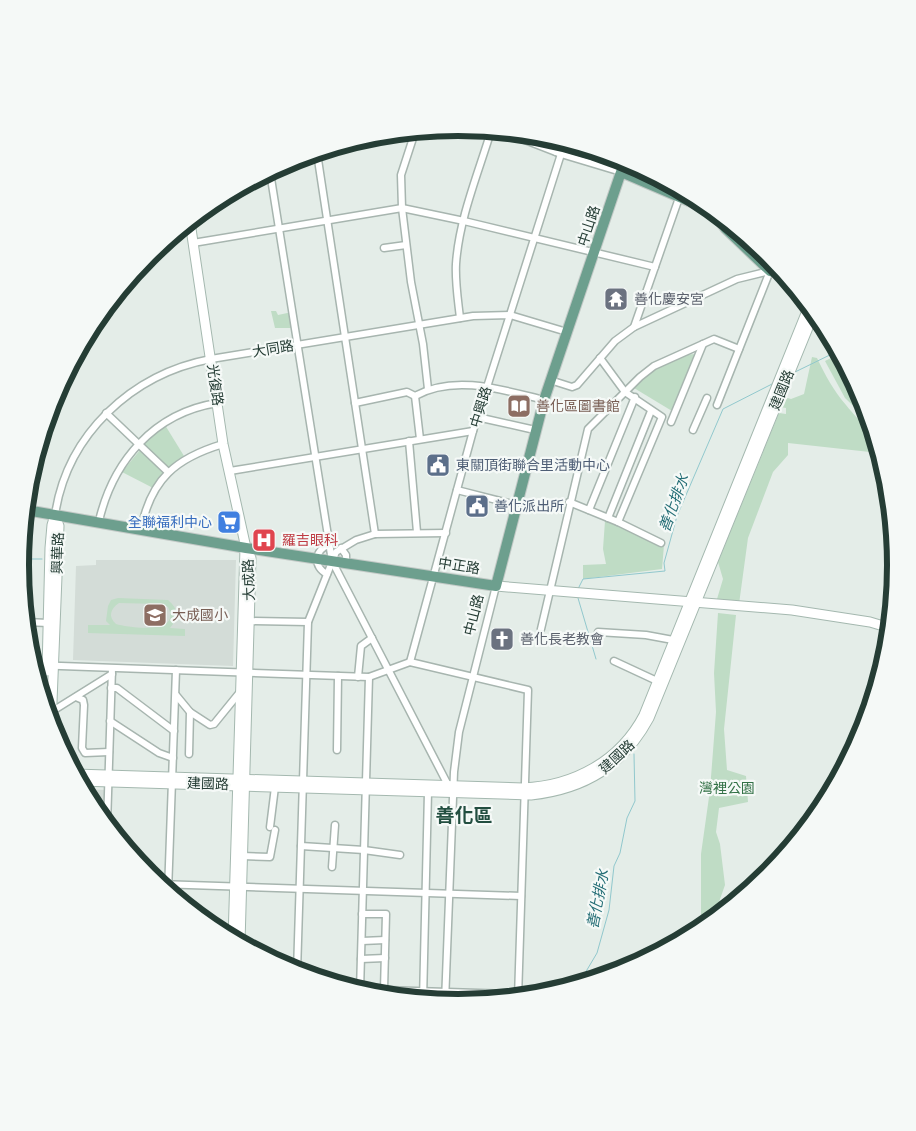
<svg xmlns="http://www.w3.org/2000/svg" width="916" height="1131" font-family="'Fira Sans','Noto Sans TC',sans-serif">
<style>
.built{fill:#d3dcd7}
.green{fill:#bfdcc5;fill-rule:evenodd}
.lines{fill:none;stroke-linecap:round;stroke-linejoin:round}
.stream{stroke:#91c8cd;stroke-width:1}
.street-casing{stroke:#a7b5af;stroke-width:9}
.secondary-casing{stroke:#a4b8af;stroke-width:11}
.primary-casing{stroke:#c2c9c6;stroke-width:12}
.street{stroke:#fff;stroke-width:6}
.secondary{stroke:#fff;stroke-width:9}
.primary{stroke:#6d9f8e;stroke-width:10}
.labels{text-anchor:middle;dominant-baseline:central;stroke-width:4.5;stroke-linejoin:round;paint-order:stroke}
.street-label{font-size:14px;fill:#253d35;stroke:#f5f9f7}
.worship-label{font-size:14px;fill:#5b616d;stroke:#f5f9f7;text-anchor:start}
.education-label{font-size:14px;fill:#785e54;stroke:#f5f9f7;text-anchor:start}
.service-label{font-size:14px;fill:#4e5e75;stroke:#f5f9f7;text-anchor:start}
.shop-label{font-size:14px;fill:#366cbe;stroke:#f5f9f7;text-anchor:end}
.health-label{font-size:14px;fill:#be3a42;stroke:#f5f9f7;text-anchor:start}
.park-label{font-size:14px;fill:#327146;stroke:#f5f9f7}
.water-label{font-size:15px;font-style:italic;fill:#236d75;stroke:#f5f9f7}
.district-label{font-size:19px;font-weight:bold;fill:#224e40;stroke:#f5f9f7}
.rim{fill:none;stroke:#253d35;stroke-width:6}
</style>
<rect width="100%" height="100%" fill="#e4ede8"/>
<g class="built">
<path d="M96 560H236L233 666 73 660 76 566 96 565Z"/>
<path d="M83 789 106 790 105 823 94 809Z"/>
</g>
<g class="green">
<path d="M271 311H276L278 315 292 312 294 328H275Z"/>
<path d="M696 354 677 414 634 388C647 371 674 354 696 354Z"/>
<path d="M839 354 863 398 870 422 845 398 825 361Z"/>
<path d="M812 357 817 358C825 375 834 391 846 405 861 424 872 429 879 453L788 443V455L773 472 748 538 739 604 717 599 723 579 718 562 779 413 786 414V408L780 407 784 397 791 399 804 394Z"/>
<path d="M165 425 184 456 168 468 143 444Z"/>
<path d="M140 450 165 473 155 489 122 472Z"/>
<path d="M605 521 664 545 662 569 583 579V565L606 564 603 549Z"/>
<path d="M118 598 168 600C179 609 179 618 170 628L185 629V636L88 633V625H110L106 621 108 606 111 600ZM119 603 159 604 168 607C182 635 130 628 116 624 108 617 110 609 119 603Z"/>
<path d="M718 613 736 615 724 729 727 770 746 776 748 802 719 808 716 832 720 844 725 885 719 902 721 914 701 930V854L710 790 716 712 714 673Z"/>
</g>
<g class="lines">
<g class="stream">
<path d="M793 373 838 351"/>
<path d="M21 559H42"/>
<path d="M578 589 583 579 665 571 664 563 677 516 723 409 774 383"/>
<path d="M578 598 596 659"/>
<path d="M578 985 597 953 609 910 614 866 620 853 627 818 635 801 634 754"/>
</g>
<g class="street-casing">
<g id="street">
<path d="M415 132 401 175 402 208 411 282 423 344 428 389"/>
<path d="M504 132 561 154 621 172 625 161"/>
<path d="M556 152 558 140"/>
<path d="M317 153 375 534"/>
<path d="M270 172 332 561 448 785"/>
<path d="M193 243 402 208 464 221 655 267"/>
<path d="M384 248 406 245"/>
<path d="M460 318C458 300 455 282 456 264 459 219 478 174 491 131"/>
<path d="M634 327 679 198"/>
<path d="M600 358 625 392 662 417 618 522"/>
<path d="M550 380 572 387 577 385 615 341 634 327 737 279 770 271"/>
<path d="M415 396 420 439"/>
<path d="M355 403 407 392 415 396C455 374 503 390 544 400"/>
<path d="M717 405 770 271"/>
<path d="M106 413 168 472"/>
<path d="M477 417 535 430"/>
<path d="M671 422 703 344"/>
<path d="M693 430 707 398"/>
<path d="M409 441 417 532"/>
<path d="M230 471 473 431"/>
<path d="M457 490 516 505"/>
<path d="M569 502 618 522 661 543"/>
<path d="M589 510 635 397"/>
<path d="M55 515C67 434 132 374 211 359L473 316 510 315 567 332"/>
<path d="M608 518 651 411"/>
<path d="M99 521C113 461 154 413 217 403"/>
<path d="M141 529C151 479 176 458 223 444"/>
<path d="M341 548 346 555V563"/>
<path d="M327 574C313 567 314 550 329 545"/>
<path d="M247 621 308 622"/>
<path d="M26 622 48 623"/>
<path d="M541 629 588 429 640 377 654 366 714 339 739 349"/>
<path d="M598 632 646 635 673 640"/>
<path d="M614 661 657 681"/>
<path d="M410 662 473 431 561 154"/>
<path d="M33 665 369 677 410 662 528 690 518 998"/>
<path d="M358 677 361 646 372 638"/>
<path d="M111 688H117L174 731"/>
<path d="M176 695 190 712 189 754"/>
<path d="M76 697 83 700 84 705 82 748 85 753 109 752"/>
<path d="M51 712 112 674"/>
<path d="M190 712 210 725 214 724 240 692"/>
<path d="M110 721 159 753 173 758"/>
<path d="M337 750 338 676"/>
<path d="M107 825 112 669"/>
<path d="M270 827 275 787"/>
<path d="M301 846 364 850 400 855"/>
<path d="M242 856 270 857 275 830"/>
<path d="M332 867 335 825"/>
<path d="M159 884 521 896"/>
<path d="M168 892 176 670"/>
<path d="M362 914H386L384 990"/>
<path d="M362 941 385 940"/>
<path d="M361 959 385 958"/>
<path d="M297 972 308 622 336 552 356 540 375 534 446 533"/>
<path d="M353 989 545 995"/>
<path d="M360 991 369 677"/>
<path d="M423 1000 428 792"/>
<path d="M445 1002 454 772 459 732 496 586"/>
</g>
</g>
<g class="secondary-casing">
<g id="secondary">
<path d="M190 222 223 444 246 548 251 558 240 943"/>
<path d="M496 586 792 610 870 622 890 628"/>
<path d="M47 671 50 548 52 525 55 515"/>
<path d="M51 727 59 526 55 515"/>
<path d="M75 774 523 788C574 786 620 761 644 715L809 306"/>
<path d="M79 781 531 795C585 789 623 766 649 718L814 313"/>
<path d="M233 940 245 548"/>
</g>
</g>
<g class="primary-casing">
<path id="primary" d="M26 510 246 548 496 586 544 400 621 172 712 211 726 229 770 271 783 275"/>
</g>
<use href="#street" class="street"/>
<use href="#secondary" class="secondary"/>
<use href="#primary" class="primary"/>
</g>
<defs>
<g id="temple-square" transform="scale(1.25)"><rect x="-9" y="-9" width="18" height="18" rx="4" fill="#6b7280" stroke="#f5f9f7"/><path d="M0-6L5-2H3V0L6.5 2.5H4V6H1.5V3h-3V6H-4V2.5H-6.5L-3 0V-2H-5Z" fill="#fff"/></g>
<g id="library-square" transform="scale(1.25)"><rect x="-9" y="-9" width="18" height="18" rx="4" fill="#8d6e63" stroke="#f5f9f7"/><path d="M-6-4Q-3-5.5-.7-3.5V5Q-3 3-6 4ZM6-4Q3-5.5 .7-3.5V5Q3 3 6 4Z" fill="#fff"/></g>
<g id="civic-square" transform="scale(1.25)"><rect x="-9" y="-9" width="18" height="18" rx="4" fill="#5c6f8a" stroke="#f5f9f7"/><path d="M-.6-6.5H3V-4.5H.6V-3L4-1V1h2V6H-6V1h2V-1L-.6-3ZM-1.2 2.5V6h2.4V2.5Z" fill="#fff"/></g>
<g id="supermarket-square" transform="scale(1.25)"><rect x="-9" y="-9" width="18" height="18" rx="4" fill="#3f7fe0" stroke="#f5f9f7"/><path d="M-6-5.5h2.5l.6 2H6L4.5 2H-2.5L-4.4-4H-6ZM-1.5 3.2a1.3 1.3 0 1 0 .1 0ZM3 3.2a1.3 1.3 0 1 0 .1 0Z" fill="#fff"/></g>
<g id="hospital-square" transform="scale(1.25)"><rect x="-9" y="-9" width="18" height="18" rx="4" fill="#e0444e" stroke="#f5f9f7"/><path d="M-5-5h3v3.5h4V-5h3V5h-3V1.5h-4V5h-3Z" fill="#fff"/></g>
<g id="school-square" transform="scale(1.25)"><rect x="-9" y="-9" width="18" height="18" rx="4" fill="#8d6e63" stroke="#f5f9f7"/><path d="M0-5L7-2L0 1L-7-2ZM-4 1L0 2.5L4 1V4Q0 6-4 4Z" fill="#fff"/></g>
<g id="church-square" transform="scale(1.25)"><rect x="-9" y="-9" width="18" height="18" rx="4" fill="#6b7280" stroke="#f5f9f7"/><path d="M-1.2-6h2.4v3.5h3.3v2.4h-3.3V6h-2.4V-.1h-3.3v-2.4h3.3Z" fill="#fff"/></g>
</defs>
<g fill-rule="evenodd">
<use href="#temple-square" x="616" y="299"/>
<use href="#library-square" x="519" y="406"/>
<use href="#civic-square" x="438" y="465"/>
<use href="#civic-square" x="477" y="506"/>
<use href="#supermarket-square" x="229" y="522"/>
<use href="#hospital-square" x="264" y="540"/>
<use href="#school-square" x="155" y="615"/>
<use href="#church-square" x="502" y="639"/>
</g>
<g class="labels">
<g class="street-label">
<text transform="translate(589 226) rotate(-72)">中山路</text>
<text transform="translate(273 349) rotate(-9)">大同路</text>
<text transform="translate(215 385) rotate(82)">光復路</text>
<text transform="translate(782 390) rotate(-68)">建國路</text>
<text transform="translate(481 407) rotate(-73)">中興路</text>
<text transform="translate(58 553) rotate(-88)">興華路</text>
<text transform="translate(459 566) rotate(9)">中正路</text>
<text transform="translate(249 580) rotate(-92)">大成路</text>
<text transform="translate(474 615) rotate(-76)">中山路</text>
<text transform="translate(617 757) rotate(-43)">建國路</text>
<text transform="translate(208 784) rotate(2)">建國路</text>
</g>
<g class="worship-label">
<text x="634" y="299">善化慶安宮</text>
<text x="520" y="639">善化長老教會</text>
</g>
<g class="education-label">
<text x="536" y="406">善化區圖書館</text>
<text x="172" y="615">大成國小</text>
</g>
<g class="service-label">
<text x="456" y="465">東關頂街聯合里活動中心</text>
<text x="494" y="506">善化派出所</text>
</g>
<g class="shop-label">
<text x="212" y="522">全聯福利中心</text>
</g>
<g class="health-label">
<text x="282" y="540">羅吉眼科</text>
</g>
<g class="park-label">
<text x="727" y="788">灣裡公園</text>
</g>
<g class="water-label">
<text transform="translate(674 503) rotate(-70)">善化排水</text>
<text transform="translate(598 899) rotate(-79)">善化排水</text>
</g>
<g class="district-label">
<text x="464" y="815">善化區</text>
</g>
</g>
<path d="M0 0H916V1131H0ZM29 565a429 429 0 1 1 858 0a429 429 0 1 1-858 0Z" fill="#f5f9f7" fill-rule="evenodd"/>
<path class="rim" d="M29 565a429 429 0 1 1 858 0a429 429 0 1 1-858 0Z"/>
</svg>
